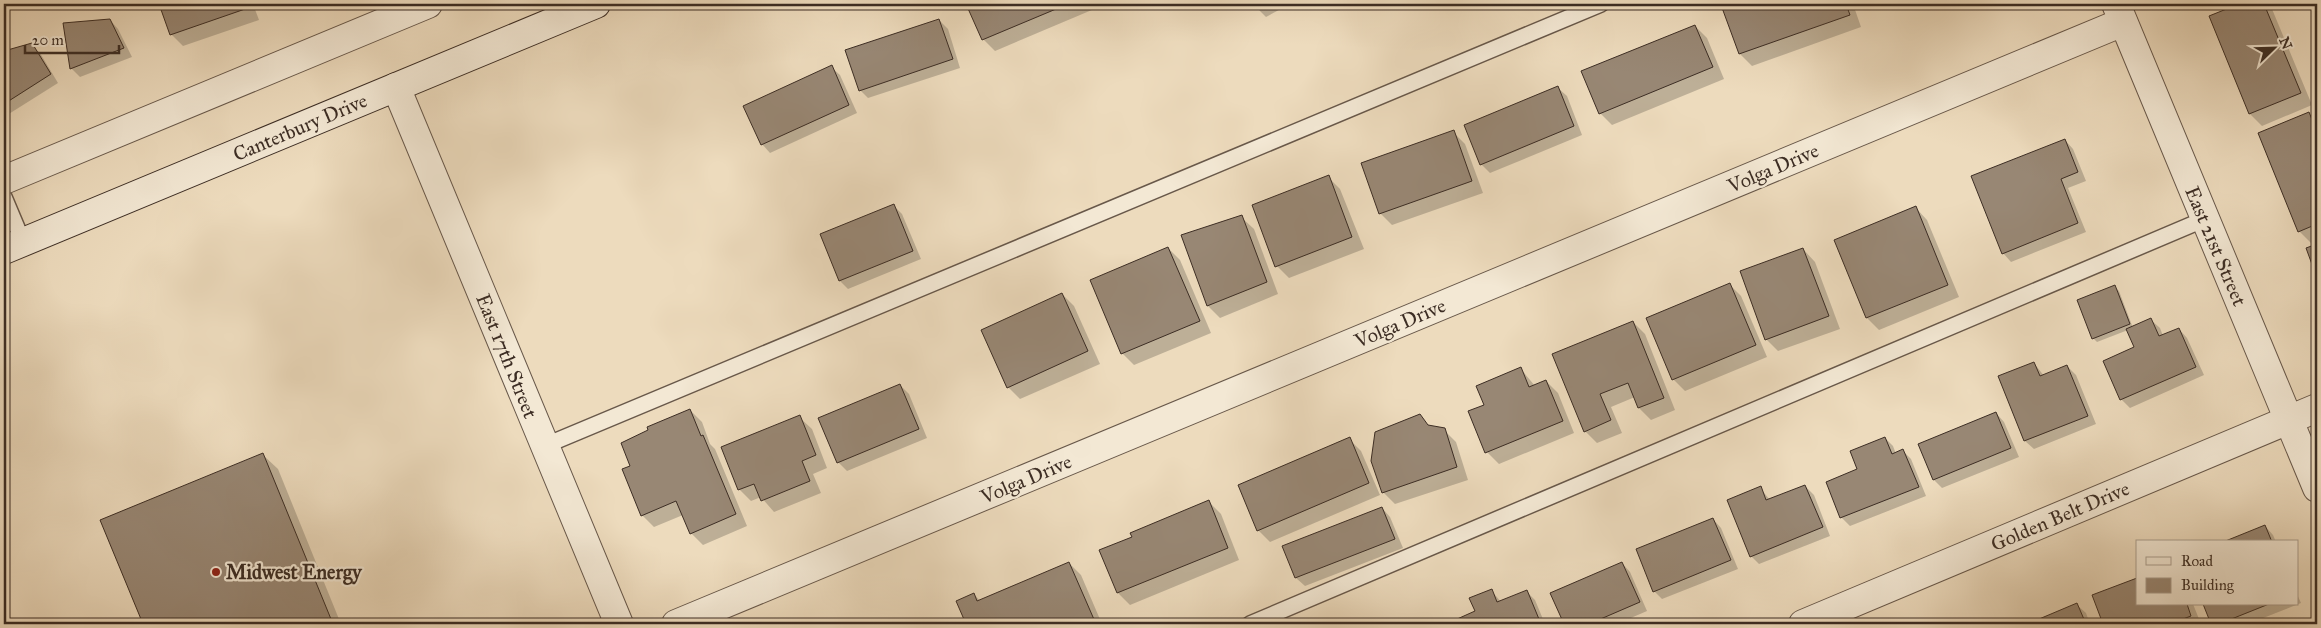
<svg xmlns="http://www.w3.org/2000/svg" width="2321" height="628" font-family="'IM FELL Great Primer',serif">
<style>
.shadow{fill:#0003}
.building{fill:#988774;stroke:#3c2d24}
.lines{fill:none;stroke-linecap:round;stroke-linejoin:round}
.lane-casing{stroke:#68584a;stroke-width:18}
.street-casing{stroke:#68584a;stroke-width:30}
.secondary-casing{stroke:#3c2d24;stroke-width:30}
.lane{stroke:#f3e8d4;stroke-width:15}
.street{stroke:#f3e8d4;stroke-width:28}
.secondary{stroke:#f3e8d4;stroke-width:28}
.poi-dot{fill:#8f2418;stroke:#f3e8d4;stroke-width:2}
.labels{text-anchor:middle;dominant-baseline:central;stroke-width:4.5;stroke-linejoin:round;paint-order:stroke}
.street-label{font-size:20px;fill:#3c2d24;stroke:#f3e8d4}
.poi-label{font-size:20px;font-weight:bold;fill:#3c2d24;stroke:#f3e8d4;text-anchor:start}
</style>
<rect width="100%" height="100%" fill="#eddbbd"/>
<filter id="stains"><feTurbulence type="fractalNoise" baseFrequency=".004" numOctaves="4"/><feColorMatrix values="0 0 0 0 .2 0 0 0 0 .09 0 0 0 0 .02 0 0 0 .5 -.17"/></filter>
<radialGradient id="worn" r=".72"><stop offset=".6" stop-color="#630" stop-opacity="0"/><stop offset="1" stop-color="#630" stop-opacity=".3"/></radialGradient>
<g class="shadow">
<path d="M160 4H253L259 20 183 46 171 34Z"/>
<path d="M968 4H1097L1099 7 995 51 983 39Z"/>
<path d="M1253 4H1290L1266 17Z"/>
<path d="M1729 4H1853L1861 27 1752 66 1740 54 1723 6Z"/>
<path d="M2242 4H2267L2272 9 2312 105 2262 126 2250 114 2210 17Z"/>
<path d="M110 20 118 29 132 57 80 77 72 69 65 24Z"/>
<path d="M939 20 948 29 960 68 868 98 860 90Z"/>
<path d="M1695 26 1707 38 1724 79 1612 125 1600 113Z"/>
<path d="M31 45 40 53 58 83 4 117V52Z"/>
<path d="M831 67 840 75 857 113 770 153 762 144Z"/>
<path d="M1558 88 1567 96 1582 135 1490 173 1481 164Z"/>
<path d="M2309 114 2317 122V240L2311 243 2299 231Z"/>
<path d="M1453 132 1465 144 1483 193 1392 225 1380 213Z"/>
<path d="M2065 140 2073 149 2086 181 2068 188 2086 232 2011 262 2003 253Z"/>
<path d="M1328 177 1340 189 1364 249 1289 278 1277 266Z"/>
<path d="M893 205 902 214 921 259 848 289 840 281Z"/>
<path d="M1915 207 1927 220 1959 297 1879 330 1867 318 1836 240Z"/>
<path d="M1241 217 1254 229 1278 294 1220 318 1208 306 1183 236Z"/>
<path d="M1168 248 1180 260 1211 333 1134 365 1122 353Z"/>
<path d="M1803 249 1815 262 1840 329 1778 351 1766 339Z"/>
<path d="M1729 284 1741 296 1767 357 1685 391 1673 379Z"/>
<path d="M2114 286 2119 291 2133 328 2151 320 2160 328 2163 336 2179 329 2187 338 2204 375 2130 408 2121 399 2135 348 2128 330 2097 342 2093 338Z"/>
<path d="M1062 294 1074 306 1100 364 1020 399 1008 387Z"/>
<path d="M1633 322 1645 334 1675 410 1651 420 1639 408 1635 397 1611 407 1622 433 1597 443 1585 431 1554 354Z"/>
<path d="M2034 363 2044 376 2067 366 2076 375 2096 424 2034 449 2025 441 1999 377Z"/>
<path d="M1521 369 1535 386 1546 381 1558 393 1574 433 1499 464 1487 452 1485 405Z"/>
<path d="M900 385 909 394 927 438 847 471 838 462Z"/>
<path d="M690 410 702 422 710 444 715 449 747 526 703 545 691 533 683 515 654 527 642 515 632 466Z"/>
<path d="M1996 413 2004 422 2019 457 1942 488 1934 480Z"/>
<path d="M1419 416 1430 427 1444 430 1456 442 1468 480 1395 504 1383 492Z"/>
<path d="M799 417 812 429 827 468 813 474 821 493 774 512 761 497 751 501 739 489Z"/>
<path d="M1885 438 1893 446 1896 454 1903 451 1911 459 1926 496 1850 526 1841 517 1859 470Z"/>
<path d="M1349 439 1361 451 1380 495 1270 542 1258 530Z"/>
<path d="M263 455 278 469 341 624H144L102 520Z"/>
<path d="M1805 486 1814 495 1830 536 1759 564 1751 556 1760 488 1770 500Z"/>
<path d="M1209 502 1221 514 1239 560 1130 605 1118 593 1133 538Z"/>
<path d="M1382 508 1390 517 1403 548 1305 586 1296 578 1284 546Z"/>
<path d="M1713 519 1721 528 1738 569 1662 599 1654 591Z"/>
<path d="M2265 526 2273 535 2276 542H2227Z"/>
<path d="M1069 563 1081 575 1102 624H967L957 601 974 594 980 601Z"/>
<path d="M1622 563 1630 572 1647 611 1617 624H1565L1552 594Z"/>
<path d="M2137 579V604H2193L2201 624H2104L2094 596Z"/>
<path d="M1491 590 1501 602 1526 591 1535 600 1545 624H1447L1477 612Z"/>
<path d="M2297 594 2301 603 2248 624H2212L2205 604H2297Z"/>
<path d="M2077 605 2086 613 2090 624H2034L2033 622Z"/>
</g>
<g class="building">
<path d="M159 4H246L248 8 170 35Z"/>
<path d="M966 4H1068L982 40Z"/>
<path d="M1725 4H1846L1850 15 1739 54 1721 5Z"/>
<path d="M2239 4H2264L2301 93 2249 114 2209 16Z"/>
<path d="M110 19 124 48 70 69 63 23Z"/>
<path d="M939 19 953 59 859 91 845 50Z"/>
<path d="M1695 25 1713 67 1599 114 1581 71Z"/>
<path d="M32 43 51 74 4 104V51Z"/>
<path d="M832 65 849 105 761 145 743 106Z"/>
<path d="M1558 86 1574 126 1480 165 1464 125Z"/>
<path d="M2309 112 2317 132V224L2298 232 2258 133Z"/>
<path d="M1454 130 1472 181 1379 214 1361 163Z"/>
<path d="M2065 139 2078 172 2061 179 2078 223 2002 254 1971 176Z"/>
<path d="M1329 175 1352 237 1275 267 1252 205Z"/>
<path d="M894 204 913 251 839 281 820 234Z"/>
<path d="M1916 206 1948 285 1866 318 1834 240Z"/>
<path d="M1242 215 1267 282 1207 306 1181 235Z"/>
<path d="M2317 244V278L2306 248Z"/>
<path d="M1168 247 1200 321 1121 354 1090 280Z"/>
<path d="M1803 248 1829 316 1765 340 1740 271Z"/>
<path d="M1730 283 1756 345 1672 380 1646 318Z"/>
<path d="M2115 285 2130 324 2092 339 2077 300Z"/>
<path d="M1062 293 1088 351 1007 388 981 330Z"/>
<path d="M2151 318 2159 336 2179 328 2196 367 2120 400 2103 361 2134 347 2126 329Z"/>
<path d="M1633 321 1664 398 1638 408 1628 383 1600 394 1611 420 1584 432 1552 354Z"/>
<path d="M2034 362 2040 376 2067 365 2088 416 2024 441 1998 376Z"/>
<path d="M1521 367 1529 387 1546 380 1563 421 1485 453 1468 411 1484 405 1476 386Z"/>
<path d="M900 384 919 429 837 463 818 418Z"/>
<path d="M690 409 701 436 703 435 736 514 690 534 676 501 641 516 622 469 630 466 621 443 648 430 647 427Z"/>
<path d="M1996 412 2011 448 1933 480 1918 444Z"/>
<path d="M1420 414 1428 425 1445 428 1457 467 1382 493 1371 461 1375 432Z"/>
<path d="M800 415 816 455 802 461 810 481 761 501 754 484 738 490 721 447Z"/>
<path d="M1350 437 1369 483 1257 531 1238 485Z"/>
<path d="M1885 437 1892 454 1903 449 1919 487 1840 518 1826 482 1857 469 1850 451Z"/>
<path d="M263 453 333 624H143L100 520Z"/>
<path d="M1805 485 1823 527 1750 557 1727 500 1761 486 1766 500Z"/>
<path d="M1209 500 1228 548 1117 593 1099 550 1132 537 1130 533Z"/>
<path d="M1382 507 1395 539 1295 578 1282 546Z"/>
<path d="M1713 518 1731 560 1653 592 1636 549Z"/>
<path d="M2265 525 2272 542H2223Z"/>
<path d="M1069 562 1096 624H1045L1044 622 1040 624H966L956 601 974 593 977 601Z"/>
<path d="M1622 562 1640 602 1589 624H1564L1550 593Z"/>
<path d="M2137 578V604H2187L2191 616 2170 624H2103L2092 595Z"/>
<path d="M1492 589 1497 602 1527 590 1541 624H1446L1475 611 1469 598Z"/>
<path d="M2077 603 2086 624H2033L2032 622Z"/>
<path d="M2203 604H2269L2219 624H2211Z"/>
</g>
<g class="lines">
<g class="lane-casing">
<g id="lane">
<path d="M4 197 23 242"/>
<path d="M544 446 1601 4"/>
<path d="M1250 624 2205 219"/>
</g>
</g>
<g class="street-casing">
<g id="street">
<path d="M2116 4 2317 488"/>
<path d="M396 87 619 624"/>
<path d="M4 180 428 4"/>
<path d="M676 624 2123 22"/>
<path d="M1803 624 2317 408"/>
</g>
</g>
<g class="secondary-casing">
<path id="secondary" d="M4 250 596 4"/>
</g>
<use href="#lane" class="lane"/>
<use href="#street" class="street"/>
<use href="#secondary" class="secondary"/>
</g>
<circle class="poi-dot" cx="216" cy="572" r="5"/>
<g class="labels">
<g class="street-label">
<text transform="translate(300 127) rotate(-23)">Canterbury Drive</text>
<text transform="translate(1773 168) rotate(-23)">Volga Drive</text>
<text transform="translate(2216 246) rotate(67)">East 21st Street</text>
<text transform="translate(1400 323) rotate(-23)">Volga Drive</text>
<text transform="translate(507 356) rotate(68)">East 17th Street</text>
<text transform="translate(1026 479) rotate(-23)">Volga Drive</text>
<text transform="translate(2060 516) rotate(-23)">Golden Belt Drive</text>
</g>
<g class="poi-label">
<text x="226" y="572">Midwest Energy</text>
</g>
</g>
<rect width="2321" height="628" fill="none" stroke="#eddbbd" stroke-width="20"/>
<rect x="5" y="5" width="2311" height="618" fill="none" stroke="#3c2d24" stroke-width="2.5"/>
<rect x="10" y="10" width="2301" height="608" fill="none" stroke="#3c2d24"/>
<rect x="2136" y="540" width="162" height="65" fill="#f3e8d4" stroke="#aa9d8e"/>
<rect x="2146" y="557" width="25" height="8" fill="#f3e8d4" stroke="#aa9d8e"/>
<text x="2181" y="566" font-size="15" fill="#3c2d24">Road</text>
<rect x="2146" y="578" width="25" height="15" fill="#988774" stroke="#aa9d8e"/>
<text x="2181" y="590" font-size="15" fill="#3c2d24">Building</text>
<g transform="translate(2274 48) rotate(67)" stroke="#f3e8d4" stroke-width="4" paint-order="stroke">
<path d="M0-4L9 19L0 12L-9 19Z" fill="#3c2d24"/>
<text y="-8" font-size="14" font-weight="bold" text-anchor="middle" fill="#3c2d24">N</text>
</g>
<path d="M25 45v8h94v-8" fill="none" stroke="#3c2d24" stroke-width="2.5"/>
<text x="32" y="45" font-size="15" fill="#3c2d24" stroke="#f3e8d4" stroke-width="4" paint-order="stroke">20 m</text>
<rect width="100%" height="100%" filter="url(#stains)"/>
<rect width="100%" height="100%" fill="url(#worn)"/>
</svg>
